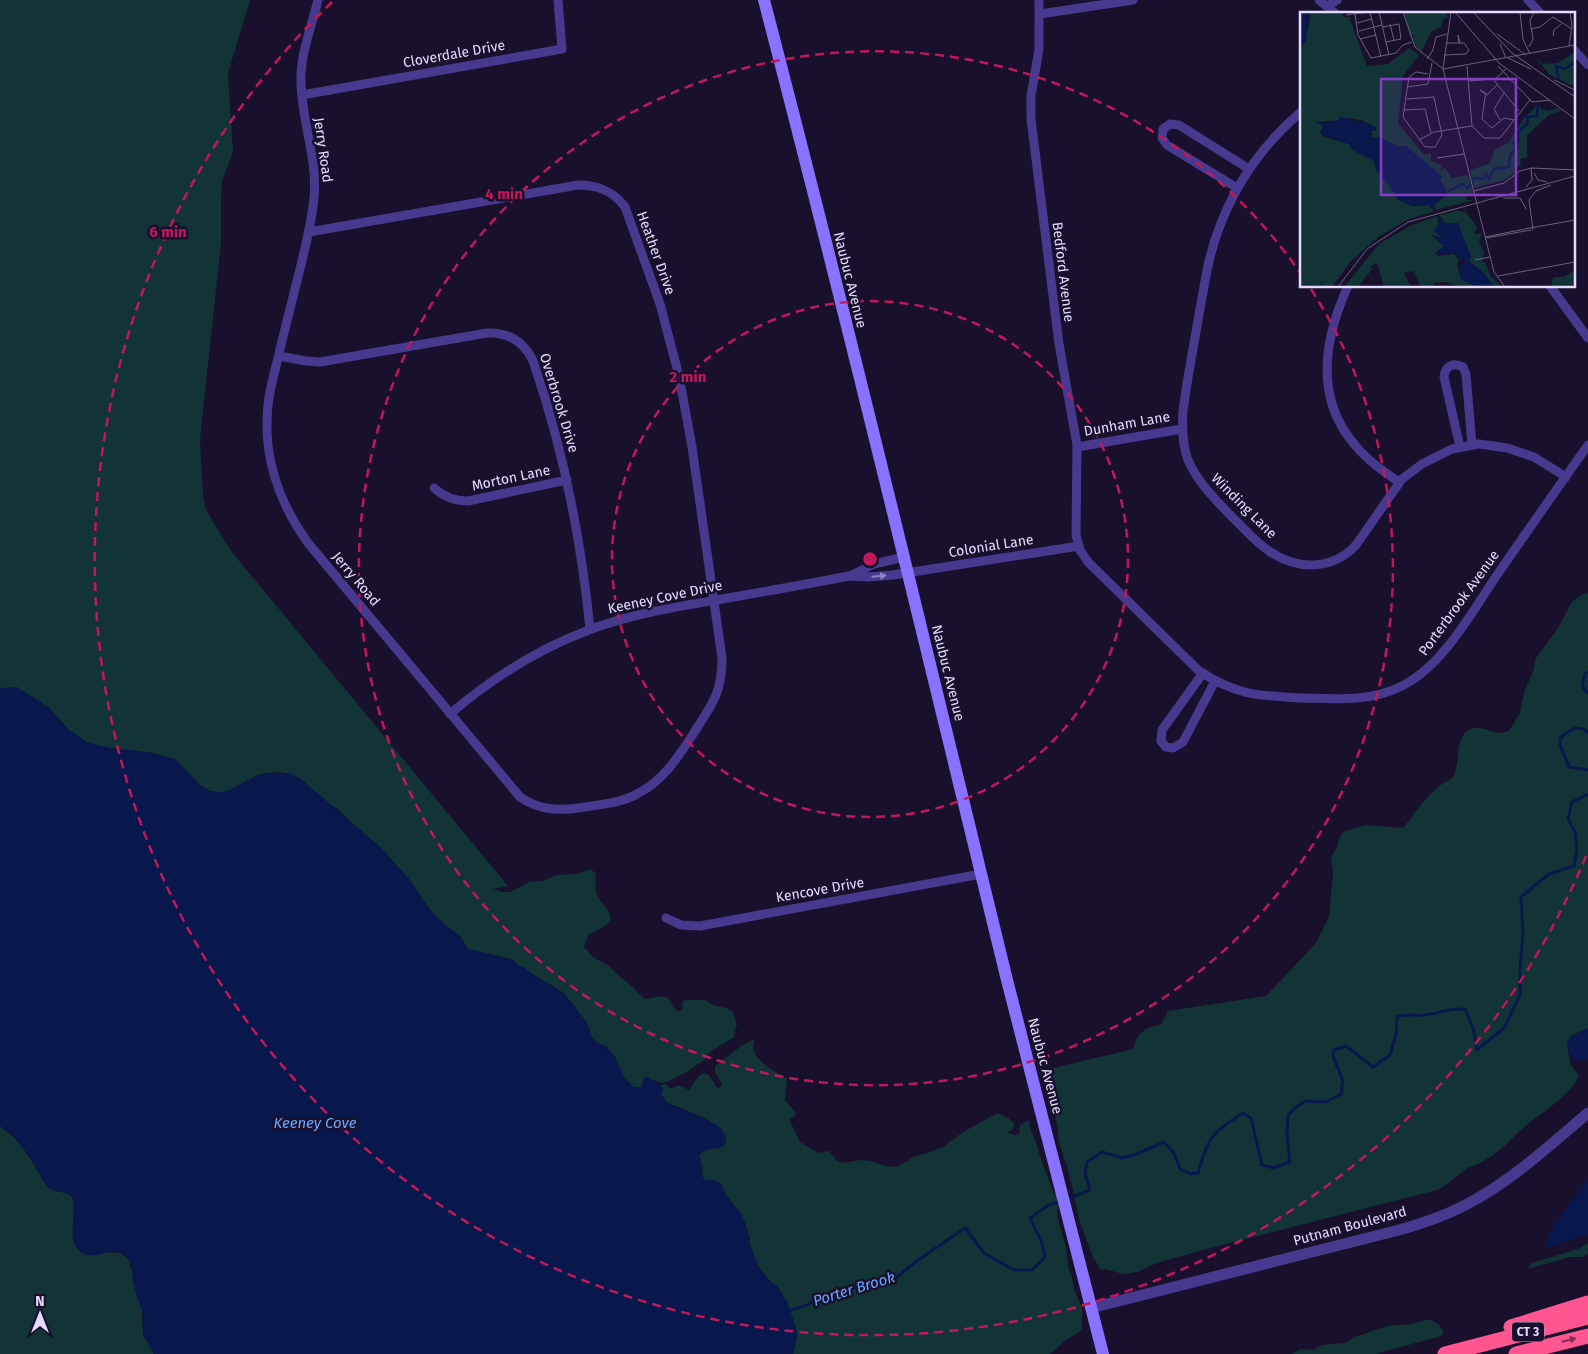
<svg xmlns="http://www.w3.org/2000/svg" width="1588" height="1354" font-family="'Fira Sans',sans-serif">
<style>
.green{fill:#123437}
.water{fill:#08184d}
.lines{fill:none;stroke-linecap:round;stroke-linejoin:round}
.stream{stroke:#08184d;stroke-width:3}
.minor{stroke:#47398e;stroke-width:9}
.tertiary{stroke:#47398e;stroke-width:11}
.secondary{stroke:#8872ff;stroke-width:12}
.motorway{stroke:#ff5692;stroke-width:15}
.oneway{fill:#8e82c1}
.oneway2{fill:#80305a}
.ring{fill:none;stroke:#c2185b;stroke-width:2.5;stroke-dasharray:9 6}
.labels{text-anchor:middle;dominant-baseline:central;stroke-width:5;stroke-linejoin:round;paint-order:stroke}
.shield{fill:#18102c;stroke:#a79ec0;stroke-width:1}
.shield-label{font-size:12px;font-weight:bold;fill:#e4dbff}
.street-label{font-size:14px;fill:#e4dbff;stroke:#18102c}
.water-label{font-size:15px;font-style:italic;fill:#69a7ff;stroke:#18102c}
.inset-river{fill:none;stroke:#08184d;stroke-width:2.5}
.inset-road{fill:none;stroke:#6a6180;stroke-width:1}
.view{fill:#863ec5;fill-opacity:0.15;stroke:#863ec5;stroke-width:2.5}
.inset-edge{fill:none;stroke:#e4dbff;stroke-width:2.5}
.centre{fill:#c2185b;stroke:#18102c;stroke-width:2.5}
.ring-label{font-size:15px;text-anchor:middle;font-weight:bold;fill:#c2185b;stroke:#18102c;stroke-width:5;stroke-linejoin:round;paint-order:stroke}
</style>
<rect width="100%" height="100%" fill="#18102c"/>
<g class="green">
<path d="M0 0H250L228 73 233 152 222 181 221 200V244L200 439 203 496 206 510 231 551 508 886 493 889 503 892H510L529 882 543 881 556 875 577 874 591 869 596 874C596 880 594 889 597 895 601 904 610 908 611 919L607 925 588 935 584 947 593 957 609 966 617 974 634 988 644 999C653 999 666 992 671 1002 674 1007 673 1009 679 1011L683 1009 682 1004 684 1000H705L713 1005 729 1009 733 1012 737 1024 733 1038 711 1051 704 1060 687 1072 664 1083H661L645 1078 641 1087H634L624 1078 615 1057 606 1046 597 1043 592 1038 587 1023 564 993 516 964 514 960 468 949 461 937 446 926 430 910 409 879 380 847 348 820 339 810 281 772 266 773 256 776 228 791 219 793 210 791 201 786 175 759 152 753 110 748 88 743 69 730 48 707 8 688H0Z"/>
<path d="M1588 592V1028L1571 1036 1567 1042 1570 1064 1579 1076C1568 1098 1542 1112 1523 1128 1511 1139 1500 1152 1485 1160 1479 1164 1471 1166 1465 1170 1454 1178 1449 1184 1437 1190L1199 1251 1157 1263 1137 1272 1123 1274 1105 1269 1101 1270 1093 1257 1080 1223 1069 1173 1059 1142 1057 1124 1048 1087 1043 1080 1042 1073 1048 1068 1050 1069 1133 1049C1137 1034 1145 1026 1161 1025L1168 1011 1266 996 1316 943 1329 916 1333 873 1331 858 1338 845 1339 838 1343 832 1365 825 1403 828C1415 813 1426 796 1442 784 1446 781 1451 781 1454 775 1460 762 1455 736 1470 729 1481 725 1491 733 1501 733 1504 733 1506 731 1509 731L1520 713 1524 692 1533 672 1536 658 1558 628 1572 602 1578 597Z"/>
<path d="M754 1039C754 1042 753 1044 753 1047 753 1060 777 1073 787 1079L785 1100 796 1113 795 1116 789 1119 800 1142 818 1153 829 1151 836 1160 842 1163 860 1160 870 1161 889 1167 898 1166 916 1156 928 1153 943 1147 963 1132 996 1114C1002 1113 1010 1119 1014 1123L1013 1129 1007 1133 1015 1135 1019 1134 1020 1125 1029 1120 1031 1131 1037 1145 1039 1153 1054 1194 1058 1196 1057 1216 1066 1247 1069 1271 1071 1272 1074 1289 1082 1308V1330L1066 1340 1050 1354H793C802 1327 789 1309 777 1286 765 1281 753 1257 750 1245 748 1237 748 1229 745 1222 739 1209 726 1200 722 1185L709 1180H705L702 1176 703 1170 699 1155 706 1149 720 1148 722 1129 705 1118 666 1102 661 1094 663 1091 661 1085 666 1084 670 1089 679 1085 689 1090C698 1076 705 1062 716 1087L719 1088 722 1084 715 1072V1066L741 1046Z"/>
<path d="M0 1126 16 1139 24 1149 49 1188 71 1195 74 1203 73 1218 100 1254 105 1252 120 1253 128 1259 132 1271 134 1285 142 1311 143 1333 154 1354H0Z"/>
<path d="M1588 1243V1254L1582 1257H1570L1527 1269 1532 1263 1578 1249Z"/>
<path d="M1424 1320C1432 1319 1439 1323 1443 1331L1442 1335 1438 1337 1375 1354H1292L1301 1349 1313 1350 1322 1345 1345 1343 1351 1340 1353 1337C1364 1335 1373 1330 1384 1327 1399 1323 1410 1327 1424 1320Z"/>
</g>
<g class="water">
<path d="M17 687 48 707 69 730 88 743 110 748 152 753 175 759 201 786 210 791 219 792 228 791 256 776 266 773H289L300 778 380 847 409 879 430 910 446 926 461 937 468 949 514 960 516 964 525 968 536 977 564 994 587 1023 592 1038 597 1043 605 1046 615 1057 624 1078 634 1087H641L644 1078 648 1077 662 1086 663 1091 661 1094C663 1097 665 1101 668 1103 680 1112 738 1123 724 1146L706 1150 699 1154 702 1166V1176L705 1180H715L722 1185 726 1195 742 1215 750 1239V1244L759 1268 773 1284 777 1286 787 1302 796 1328 797 1337 793 1354H154C152 1348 144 1338 143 1334 143 1329 144 1323 144 1318 142 1307 136 1297 134 1285 132 1277 133 1267 128 1259 117 1241 95 1262 82 1253 66 1241 75 1221 74 1206 74 1202 72 1199 71 1195 64 1191 55 1193 49 1188 43 1183 40 1174 36 1168 27 1151 16 1137 0 1126V688Z"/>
<path d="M1588 1028V1059C1572 1066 1570 1055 1567 1042L1571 1036Z"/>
<path d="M1588 1180V1235L1547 1247 1546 1245C1545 1233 1579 1191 1588 1180Z"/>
</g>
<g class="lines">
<g class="stream">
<path d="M1588 672 1585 674 1582 686 1588 693"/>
<path d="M1588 732C1577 723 1569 731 1560 738V745L1569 767 1588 770"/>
<path d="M1067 1199 1090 1190 1085 1173 1087 1162 1102 1152 1122 1158 1134 1155 1164 1142 1174 1153 1180 1169 1191 1174 1198 1173C1208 1137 1212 1133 1243 1113L1251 1118 1262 1165 1274 1168 1290 1162 1287 1135 1288 1115 1296 1107 1306 1101 1326 1102 1341 1094 1343 1081 1333 1056 1334 1050 1346 1046 1373 1067 1390 1055 1396 1034 1397 1017C1407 1013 1415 1016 1425 1015 1441 1013 1448 1008 1465 1009L1473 1028 1477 1050 1504 1028 1520 995V973L1523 932 1521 897 1549 874 1574 866 1577 849 1575 832 1568 819 1572 802 1588 794"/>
<path d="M791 1310 807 1305 826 1294 896 1278 914 1263 965 1228 984 1253 1014 1270H1032L1045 1257 1042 1243 1030 1218 1047 1206 1061 1201"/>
</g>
<g class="minor">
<path d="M1039 0V49L1031 96V119L1059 344 1077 445 1076 535 1080 550 1088 562 1198 670C1234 695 1260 696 1302 698 1336 699 1370 702 1402 686 1444 665 1473 610 1499 572 1529 529 1558 487 1588 445"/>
<path d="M1319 0 1336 14"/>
<path d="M1528 0 1541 14"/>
<path d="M1328 6 1337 0"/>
<path d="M1040 14 1133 0"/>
<path d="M1574 50 1588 65"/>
<path d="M302 95 562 49 558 0"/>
<path d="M1302 111C1257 149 1225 199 1210 257 1205 278 1202 299 1198 320 1193 350 1187 380 1183 411 1182 427 1182 444 1188 460 1198 483 1215 499 1232 517 1244 528 1255 542 1269 551 1296 570 1332 571 1356 545L1402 479 1422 464 1452 449 1479 444 1507 448 1534 457 1566 477"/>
<path d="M1237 188 1167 145 1162 138 1163 129 1170 124 1179 125 1249 169"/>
<path d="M309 232 578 185C598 185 613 191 625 207L660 304 679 376 692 447 722 658C722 670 721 683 716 695 711 707 704 717 697 728 680 754 665 780 637 794 621 803 603 804 585 807 561 811 540 811 520 797L308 543C277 500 261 450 269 397 272 380 277 363 281 345 288 317 295 289 302 261 307 240 312 219 314 198 318 159 301 120 301 81 300 55 312 25 318 0"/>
<path d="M1348 286C1324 339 1314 398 1355 445 1367 460 1383 471 1399 482"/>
<path d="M1550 286 1588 338"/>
<path d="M279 356 306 361 320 362 487 333C509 332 524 342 533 361 563 448 581 538 590 629"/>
<path d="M1077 447 1182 429"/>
<path d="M1460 447 1444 377C1445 366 1453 362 1463 367L1466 374 1472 445"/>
<path d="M434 488C444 497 455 501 468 501L567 480"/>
<path d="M850 576 874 564 904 557"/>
<path d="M1203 673 1162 730 1161 741 1166 747 1173 748 1183 742 1215 681"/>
<path d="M450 714C491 679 538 649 589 630 628 615 670 608 711 601 757 593 803 585 849 576L868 577 893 575 1079 546"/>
<path d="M666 918 681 925 700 926 981 874"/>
</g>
<path class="tertiary" d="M1091 1308 1399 1230C1424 1223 1448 1215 1471 1202 1514 1179 1551 1144 1588 1113"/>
<path class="secondary" d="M764 0C849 326 927 653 1007 980 1038 1105 1072 1229 1103 1354"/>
<g class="motorway">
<path d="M1511 1327 1588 1303"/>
<path d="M1445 1354 1588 1317"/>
<path d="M1516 1354 1588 1336"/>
</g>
</g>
<defs><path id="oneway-solid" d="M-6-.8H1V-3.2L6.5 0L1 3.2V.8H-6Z" transform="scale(1.25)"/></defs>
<use class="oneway" href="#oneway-solid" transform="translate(879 576) rotate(-5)"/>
<use class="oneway2" href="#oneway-solid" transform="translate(1569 1340) rotate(-14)"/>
<g class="ring">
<circle cx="870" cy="559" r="258"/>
<path d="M1311 289A517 517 0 1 1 1301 274"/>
<path d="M1586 856A775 775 0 1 1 332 2"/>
</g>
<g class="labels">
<rect class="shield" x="1512" y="1322.5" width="32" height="19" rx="4"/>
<g class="shield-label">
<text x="1528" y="1332">CT 3</text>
</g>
<g class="street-label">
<text transform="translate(454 54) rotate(-10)">Cloverdale Drive</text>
<text transform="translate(323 150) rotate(82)">Jerry Road</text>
<text transform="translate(656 253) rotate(70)">Heather Drive</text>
<text transform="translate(1063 272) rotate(83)">Bedford Avenue</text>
<text transform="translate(850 280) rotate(76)">Naubuc Avenue</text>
<text transform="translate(559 403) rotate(73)">Overbrook Drive</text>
<text transform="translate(1127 424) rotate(-10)">Dunham Lane</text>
<text transform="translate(511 478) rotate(-12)">Morton Lane</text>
<text transform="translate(1244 506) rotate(45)">Winding Lane</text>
<text transform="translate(991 546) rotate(-9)">Colonial Lane</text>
<text transform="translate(356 579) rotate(50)">Jerry Road</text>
<text transform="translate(665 597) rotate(-12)">Keeney Cove Drive</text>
<text transform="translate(1459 603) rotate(-54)">Porterbrook Avenue</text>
<text transform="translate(948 673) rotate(76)">Naubuc Avenue</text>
<text transform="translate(820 890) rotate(-10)">Kencove Drive</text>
<text transform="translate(1045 1066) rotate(75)">Naubuc Avenue</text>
<text transform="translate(1350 1226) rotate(-15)">Putnam Boulevard</text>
</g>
<g class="water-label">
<text x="315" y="1123">Keeney Cove</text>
<text transform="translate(854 1289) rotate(-17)">Porter Brook</text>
</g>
</g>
<g transform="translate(1300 12)">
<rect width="275" height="275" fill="#18102c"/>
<path d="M11 0H42L43 5H49L67 54 88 52 109 36 119 43 103 64 98 111 124 143 131 141V149L143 154 138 160 145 156 152 166 168 163 173 181 166 184 167 188H174L136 198 134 193 148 182 140 168 142 165 106 134 98 135 82 126 72 125 71 119H76L75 115 61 108 40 105 39 108 16 110 23 114 20 121 24 125 49 132 52 138 74 149 76 158 91 175 97 187 112 194 128 193 134 199 107 208 78 225 51 249 32 275H20L26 263 19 275H0V38L6 28ZM104 0H146L148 5 143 7 141 15 131 20 121 41 112 28 115 23 110 24ZM275 40V75L250 63 236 46 243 52 258 51ZM239 92 241 97 248 99 258 96 261 99 249 103 227 123V145L220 147 221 153 214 156 215 160 204 168 174 176 170 158 189 152 195 138 209 130 224 106ZM156 199 166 200 177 215 174 222 182 221 179 229 184 241 182 250H185L191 265 203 275 192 273 184 261 169 249 158 211H145L139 203ZM137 204 139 214 134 218 143 226 131 223 144 234 135 241 138 244 154 242 159 248 157 254 161 266 178 275H160L146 270 133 271 134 275H121L114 259 104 261 111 275H84L77 251 70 254 73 256 58 275H44L79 232 110 214ZM275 258V275H251L253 265H263Z" fill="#123437"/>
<path d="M0 0H10L6 28 0 38ZM40 105 73 113 77 117 71 119 72 125 82 126 98 135 106 134 142 164 140 168 148 182 134 193 136 198 128 193 112 194 97 187 91 175 76 158 74 149 52 138 49 132 21 122 23 114 15 109 26 111 39 108ZM137 204 145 211H158L171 245 169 250 184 261 195 275H178L162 268 159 256 165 250 153 241 135 242 144 234 131 223 143 226 134 218 139 214Z" fill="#08184d"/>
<path class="inset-river" d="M259 69 256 54 265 57 275 50M148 179 163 172 168 176 174 166 183 167 186 162 189 167 194 157 209 155 210 144 217 135 213 131 218 130V120L228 111 227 105 237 104 238 92"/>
<path class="inset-road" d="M70 0 81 45M79 0 89 43M103 0 115 35 143 57 194 260 205 275M151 0 143 57 275 33M155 0 199 51 275 107M173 0 212 41 275 85M220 0 223 27 230 42M55 2 58 23 71 46 96 41 103 33 112 30M46 3 68 0M57 11 72 7M90 12 94 28M83 15 99 12 101 27 86 30M231 17 240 15 253 5 272 17M59 19 82 13M197 22 226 43M253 24 254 18 261 12M60 27 76 23M159 31 158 23 160 31M200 32 206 46M269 34 272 14 270 0M229 35 233 27 230 9 234 0M144 43 166 42 169 38 164 31H146M208 46 231 57M127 47 133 38 136 25 147 22M167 54 172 114M198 54 232 90 250 88M194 68 206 57M254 68 275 78M169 69 193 67 219 99M197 73 185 85 182 107 192 116 204 106 214 108M107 75 128 72 132 51M186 83 180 78 187 82M107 87 134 85 142 123 135 135H125L103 105 109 65 116 60 128 62M104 98 125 97 131 121M200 108 194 97 204 81M172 114 184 126H200L230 88M119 128 134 120 172 114M137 146 164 142M231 156 275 158M234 161 238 168 247 170M226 175 232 168 231 156M174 179 204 171 220 159 231 156M203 186H220L226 197M230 216 275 208M233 218 229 188 236 179 251 173M185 225 230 216M186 226 231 218M175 248 190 245M198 264 275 250M38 275 67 237 108 210 275 164"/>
<path class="view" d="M81 67H216V183H81Z"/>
<rect width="275" height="275" class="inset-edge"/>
</g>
<circle cx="870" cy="559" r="8" class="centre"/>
<g class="ring-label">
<text x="504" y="199">4 min</text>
<text x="168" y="237">6 min</text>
<text x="688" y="382">2 min</text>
</g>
<g transform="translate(40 1314)" stroke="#18102c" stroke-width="4" paint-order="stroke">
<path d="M0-4L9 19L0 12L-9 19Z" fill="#e4dbff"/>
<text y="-8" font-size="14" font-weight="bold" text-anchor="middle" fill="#e4dbff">N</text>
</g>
</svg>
